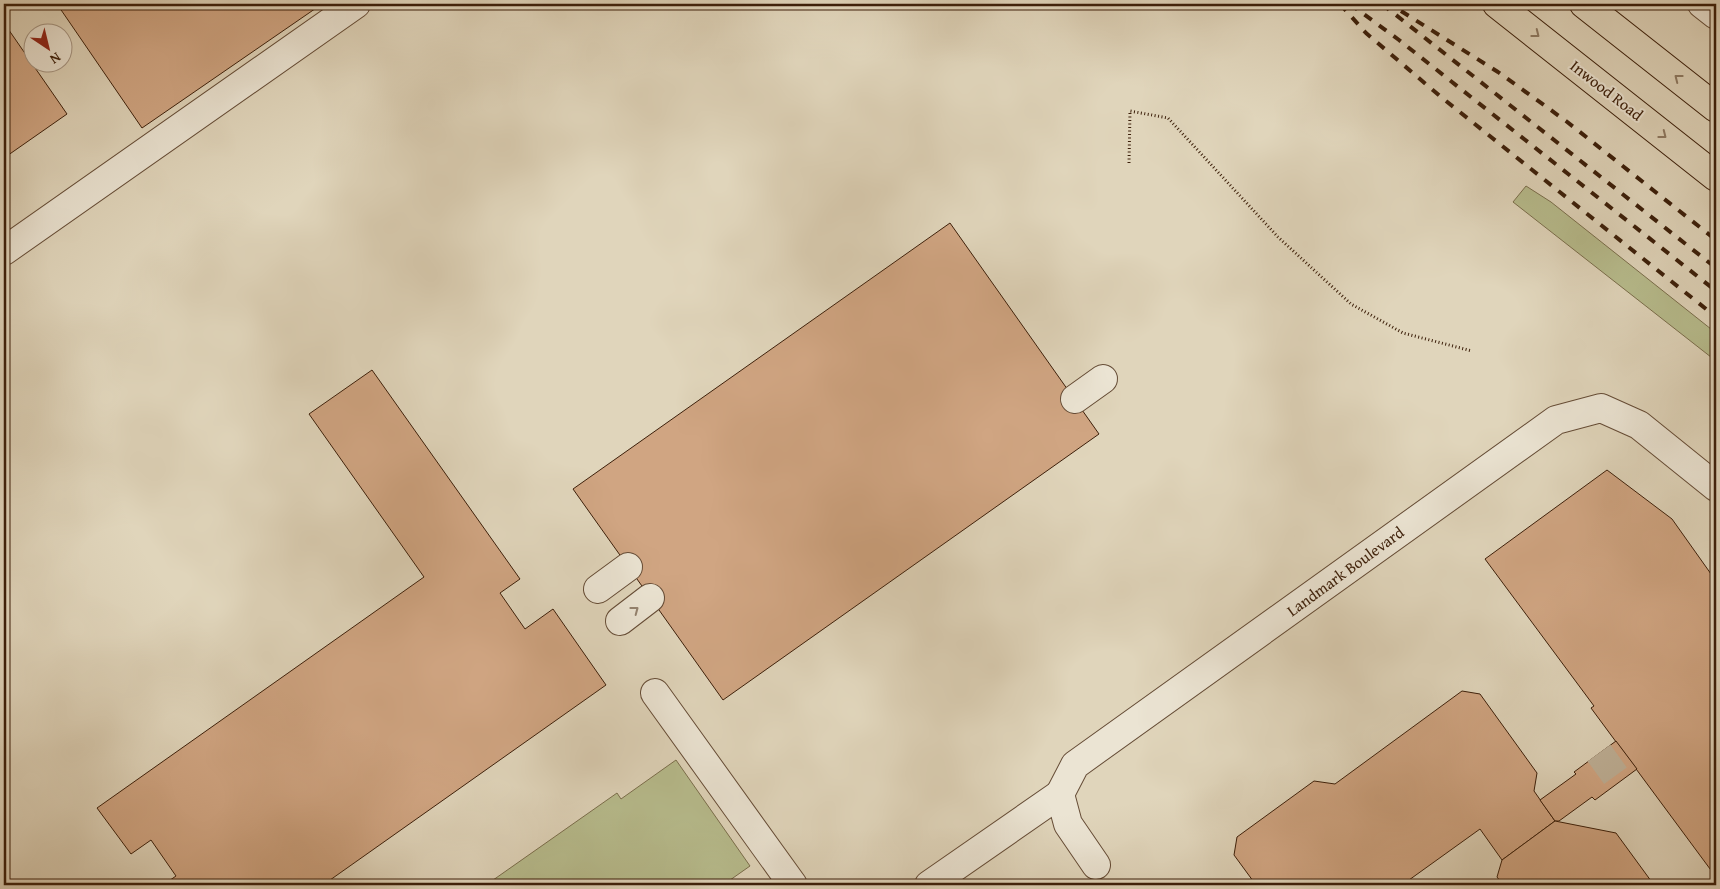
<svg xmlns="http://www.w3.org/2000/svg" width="1720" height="889" font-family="'Gentium Book Plus',serif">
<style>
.green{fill:#b7bc8d;stroke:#7a6e4c}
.building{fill:#d0a582;stroke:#3c1f0a}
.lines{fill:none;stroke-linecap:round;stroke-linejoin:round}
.minor-tunnel{stroke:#bfb198;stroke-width:28;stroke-dasharray:28 14;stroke-linecap:butt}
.minor-casing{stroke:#654c36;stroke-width:30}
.major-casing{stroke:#3c1f0a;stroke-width:30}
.path{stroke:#3c1f0a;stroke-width:3;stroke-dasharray:1 2.5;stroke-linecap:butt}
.minor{stroke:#ebe4d3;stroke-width:28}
.major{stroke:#e0d5bb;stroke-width:28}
.rail{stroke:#3c1f0a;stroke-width:4;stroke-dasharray:9 9;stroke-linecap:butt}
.oneway{stroke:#8e7a62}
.oneway2{stroke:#94826e}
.labels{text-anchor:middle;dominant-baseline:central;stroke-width:4;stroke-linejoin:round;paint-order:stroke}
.street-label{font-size:16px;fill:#3c1f0a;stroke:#ebe4d3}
</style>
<rect width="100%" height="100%" fill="#e0d5bb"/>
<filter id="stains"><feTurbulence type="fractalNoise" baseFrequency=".004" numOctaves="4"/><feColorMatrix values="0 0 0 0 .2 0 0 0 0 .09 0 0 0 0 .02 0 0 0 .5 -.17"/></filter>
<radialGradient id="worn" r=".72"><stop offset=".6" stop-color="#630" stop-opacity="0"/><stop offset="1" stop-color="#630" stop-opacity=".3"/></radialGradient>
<g class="green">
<path d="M1526 186 1551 202 1716 333V361L1513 202Z"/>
<path d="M676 760 750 866 723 885H486L617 793 621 799Z"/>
</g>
<g class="building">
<path d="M57 4H322L142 128Z"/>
<path d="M4 23 67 114 4 158Z"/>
<path d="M950 223 1099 434 723 700 573 489Z"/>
<path d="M372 370 520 579 500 593 525 629 553 609 606 685 323 885H163L176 876 151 840 131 854 97 808 424 577 309 414Z"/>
<path d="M1607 470 1672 519 1716 581V877L1591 708 1594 706 1485 559Z"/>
<path d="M1462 691 1480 694 1537 773 1534 791 1555 821 1502 860 1480 829 1409 880 1413 885H1256L1234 855 1237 837 1314 781 1335 784Z"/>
<path d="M1616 741 1637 769 1595 800 1592 797 1559 821H1555L1540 800 1576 774 1574 772Z"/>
<path d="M1555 821 1616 833 1654 885H1503L1497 877 1502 860Z"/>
</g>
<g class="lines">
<path class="minor-tunnel" d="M1599 753 1620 782"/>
<g class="minor-casing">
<g id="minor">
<path d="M1702 4 1716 15"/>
<path d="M4 251 356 4"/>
<path d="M1075 399 1103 379"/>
<path d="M598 589 628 567"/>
<path d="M620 621 650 598"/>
<path d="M655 693 793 885"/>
<path d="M1096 865 1068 824 1060 794 1075 765 1556 420 1601 408 1639 425 1716 487"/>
<path d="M929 885 1060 794"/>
</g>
</g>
<g class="major-casing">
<g id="major">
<path d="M1497 4 1716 177"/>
<path d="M1584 4 1716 108"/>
</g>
</g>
<path class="path" d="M1129 163 1130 111 1168 118 1278 237 1351 304 1403 333 1472 351"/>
<use href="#minor" class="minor"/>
<use href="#major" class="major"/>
<g class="rail">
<path d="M1340 4 1366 33 1441 97 1716 317"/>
<path d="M1350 4 1399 40 1716 291"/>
<path d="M1382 4 1716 268"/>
<path d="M1401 11 1498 72 1566 121 1716 240"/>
</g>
</g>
<defs><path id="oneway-chevron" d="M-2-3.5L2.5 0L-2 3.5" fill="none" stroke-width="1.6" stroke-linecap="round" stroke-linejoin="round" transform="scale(1.25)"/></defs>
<g class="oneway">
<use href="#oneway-chevron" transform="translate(1536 34) rotate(38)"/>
<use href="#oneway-chevron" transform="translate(1678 78) rotate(-142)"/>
<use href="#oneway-chevron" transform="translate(1663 135) rotate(38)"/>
</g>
<use class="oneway2" href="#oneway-chevron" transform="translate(635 610) rotate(-37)"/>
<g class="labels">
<g class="street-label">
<text transform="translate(1607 90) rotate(38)">Inwood Road</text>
<text transform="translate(1345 571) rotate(-36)">Landmark Boulevard</text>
</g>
</g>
<rect width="1720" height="889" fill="none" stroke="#e0d5bb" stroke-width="20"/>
<rect x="5" y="5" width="1710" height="879" fill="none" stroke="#3c1f0a" stroke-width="2.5"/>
<rect x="10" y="10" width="1700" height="869" fill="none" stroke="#3c1f0a"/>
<g transform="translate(48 48) rotate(145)"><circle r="24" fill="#ebe4d3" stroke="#a59583"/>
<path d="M0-4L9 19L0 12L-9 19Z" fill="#8f2418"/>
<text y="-8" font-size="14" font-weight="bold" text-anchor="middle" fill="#3c1f0a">N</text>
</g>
<rect width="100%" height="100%" filter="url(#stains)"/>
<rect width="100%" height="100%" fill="url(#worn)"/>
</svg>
